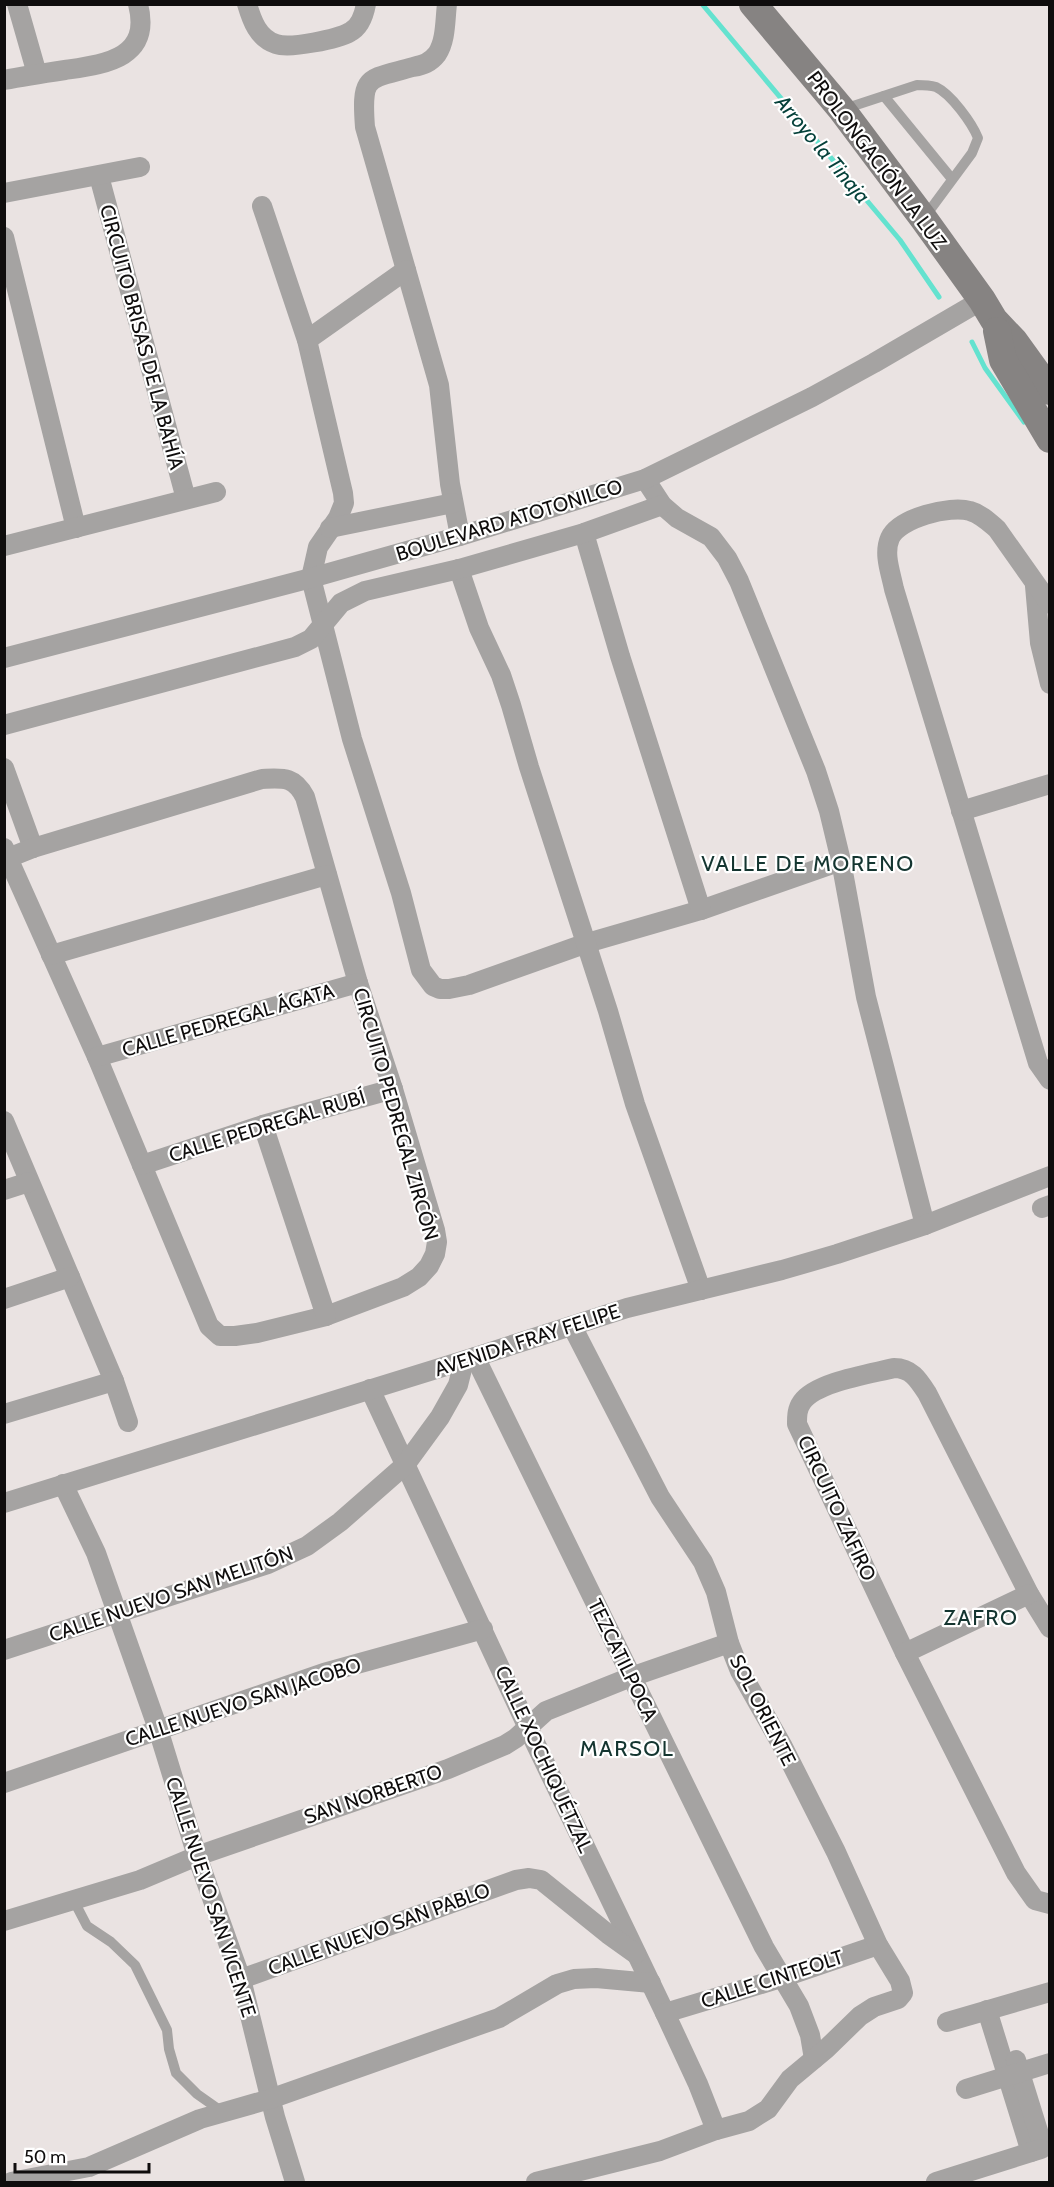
<svg xmlns="http://www.w3.org/2000/svg" width="1054" height="2187" font-family="Cabin,sans-serif">
<style>
.lines{fill:none;stroke-linecap:round;stroke-linejoin:round}
.stream{stroke:#64e2cf;stroke-width:5}
.service{stroke:#a5a3a2;stroke-width:10}
.minor{stroke:#a5a3a2;stroke-width:20}
.secondary{stroke:#868382;stroke-width:28}
.labels{text-anchor:middle;dominant-baseline:central;stroke-width:4.5;stroke-linejoin:round;paint-order:stroke}
.street-label{font-size:20px;fill:#0f0d0d;stroke:#fff}
.water-label{font-size:21px;font-style:italic;fill:#05413a;stroke:#fff}
.quarter-label{font-size:22px;letter-spacing:1.5px;fill:#143530;stroke:#fff}
</style>
<rect width="100%" height="100%" fill="#eae3e2"/>
<g class="lines">
<g class="stream">
<path d="M702 4 900 240 939 297"/>
<path d="M972 342 985 368 1024 422"/>
</g>
<g class="service">
<path d="M884 96 952 179"/>
<path d="M844 109 917 85C923 85 929 85 936 87 951 94 972 123 978 138L972 153 924 218"/>
<path d="M74 1901 87 1926 111 1942 135 1965 167 2030 169 2049 176 2073 197 2094 224 2113"/>
</g>
<g class="minor">
<path d="M17 4 37 74"/>
<path d="M247 4C252 21 258 38 276 44 290 49 338 39 350 32 360 27 364 15 366 4"/>
<path d="M447 4C445 20 446 41 437 54 430 63 423 65 413 67 367 80 361 74 365 127L439 385 450 484 460 536"/>
<path d="M4 80C25 76 45 73 65 70 105 64 152 59 138 4"/>
<path d="M99 176 186 499"/>
<path d="M4 193 140 167"/>
<path d="M262 206 307 340 343 493 344 503 338 518 318 547 311 578 352 739 401 893 421 970 433 986 440 989H449L469 985 587 943 701 910 841 861"/>
<path d="M4 237 76 528"/>
<path d="M307 340 406 270"/>
<path d="M645 479 662 505 677 518 711 537 727 558 739 581 816 771 829 811 841 861 866 997 925 1225"/>
<path d="M330 528 453 503"/>
<path d="M584 533 620 656 701 910"/>
<path d="M4 546 216 492"/>
<path d="M459 569 479 628 501 675 511 705 529 767 608 1011 635 1104 701 1290"/>
<path d="M1035 586 1040 643 1050 684"/>
<path d="M1050 604 997 529C989 522 981 514 970 511 950 505 899 518 890 538 883 554 891 573 894 589L1038 1063 1050 1080"/>
<path d="M4 658 311 578 460 536 645 479 812 397 874 363 982 300"/>
<path d="M4 725 295 647 311 639 341 603 365 591 459 569 584 533 662 505"/>
<path d="M4 768 33 848"/>
<path d="M961 811 1050 784"/>
<path d="M4 848 8 858 97 1057 209 1326 220 1336H235L257 1333 326 1316 403 1287 419 1277 429 1266 435 1254 437 1242 435 1230 393 1089 358 983 305 797C294 776 283 778 262 779L33 848 8 858"/>
<path d="M51 955 327 875"/>
<path d="M97 1057 358 983"/>
<path d="M4 1121 114 1381 128 1422"/>
<path d="M263 1125 326 1316"/>
<path d="M142 1165 263 1125 393 1089"/>
<path d="M4 1190 29 1182"/>
<path d="M1042 1208 1050 1205"/>
<path d="M4 1299 70 1277"/>
<path d="M475 1357 764 1947 799 2006 810 2035 814 2059"/>
<path d="M370 1389 528 1728 665 2013 698 2084 716 2130"/>
<path d="M4 1414 114 1381"/>
<path d="M63 1484 96 1553 158 1729 197 1856 241 1979 275 2117 295 2182"/>
<path d="M4 1503 475 1357 627 1308 782 1270 837 1254 925 1225 1050 1176"/>
<path d="M1050 1628 1029 1594 927 1393C918 1379 911 1368 894 1368 870 1374 816 1382 802 1402 797 1409 797 1416 797 1424L905 1653 1016 1873 1035 1900 1050 1904"/>
<path d="M4 1650 268 1564 307 1546 340 1522 405 1465 440 1417 458 1385 464 1361"/>
<path d="M905 1653 1029 1594"/>
<path d="M4 1783 324 1673 483 1629"/>
<path d="M4 1921 140 1880 197 1856 448 1769 505 1745 516 1738 546 1711 631 1677 729 1643"/>
<path d="M241 1979 516 1880 529 1878 541 1880 608 1934 636 1954"/>
<path d="M987 2010 1031 2152"/>
<path d="M665 2013 781 1978 878 1945"/>
<path d="M947 2022 1050 1992"/>
<path d="M1016 2060 1043 2147"/>
<path d="M966 2089 1050 2063"/>
<path d="M11 2182 89 2167 200 2119 270 2099 499 2018 557 1984 574 1979 596 1978 651 1983"/>
<path d="M536 2182 660 2151 716 2130 749 2121 768 2109 790 2079 826 2049 860 2016 874 2007 898 1999 903 1993 900 1981 878 1945 836 1852 783 1747 740 1671 729 1643 716 1592 703 1562 660 1497 572 1326"/>
<path d="M936 2182 1041 2149"/>
</g>
<g class="secondary">
<path d="M753 4 842 110 923 218 982 300 994 320 1014 341 1050 391"/>
<path d="M997 331 1003 360 1050 439"/>
</g>
</g>
<g class="labels">
<g class="street-label">
<text transform="translate(877 160) rotate(53)">PROLONGACIÓN LA LUZ</text>
<text transform="translate(142 337) rotate(75)">CIRCUITO BRISAS DE LA BAHÍA</text>
<text transform="translate(509 520) rotate(-17)">BOULEVARD ATOTONILCO</text>
<text transform="translate(228 1020) rotate(-16)">CALLE PEDREGAL ÁGATA</text>
<text transform="translate(396 1114) rotate(74)">CIRCUITO PEDREGAL ZIRCÓN</text>
<text transform="translate(267 1126) rotate(-17)">CALLE PEDREGAL RUBÍ</text>
<text transform="translate(527 1340) rotate(-18)">AVENIDA FRAY FELIPE</text>
<text transform="translate(837 1508) rotate(65)">CIRCUITO ZAFIRO</text>
<text transform="translate(171 1594) rotate(-19)">CALLE NUEVO SAN MELITÓN</text>
<text transform="translate(623 1660) rotate(64)">TEZCATILPOCA</text>
<text transform="translate(243 1702) rotate(-18)">CALLE NUEVO SAN JACOBO</text>
<text transform="translate(763 1710) rotate(63)">SOL ORIENTE</text>
<text transform="translate(544 1759) rotate(65)">CALLE XOCHIQUÉTZAL</text>
<text transform="translate(373 1794) rotate(-19)">SAN NORBERTO</text>
<text transform="translate(211 1897) rotate(72)">CALLE NUEVO SAN VICENTE</text>
<text transform="translate(379 1929) rotate(-20)">CALLE NUEVO SAN PABLO</text>
<text transform="translate(772 1979) rotate(-18)">CALLE CINTEOLT</text>
</g>
<g class="water-label">
<text transform="translate(823 149) rotate(50)">Arroyo la Tinaja</text>
</g>
<g class="quarter-label">
<text x="808" y="863">VALLE DE MORENO</text>
<text x="981" y="1617">ZAFRO</text>
<text x="627" y="1748">MARSOL</text>
</g>
</g>
<rect width="1054" height="2187" fill="none" stroke="#0f0d0d" stroke-width="12"/>
<path d="M15 2163v9h134v-9" fill="none" stroke="#0f0d0d" stroke-width="3"/>
<text x="24" y="2163" font-size="18" fill="#0f0d0d" stroke="#ffffff" stroke-width="4.5" paint-order="stroke">50 m</text>
</svg>
